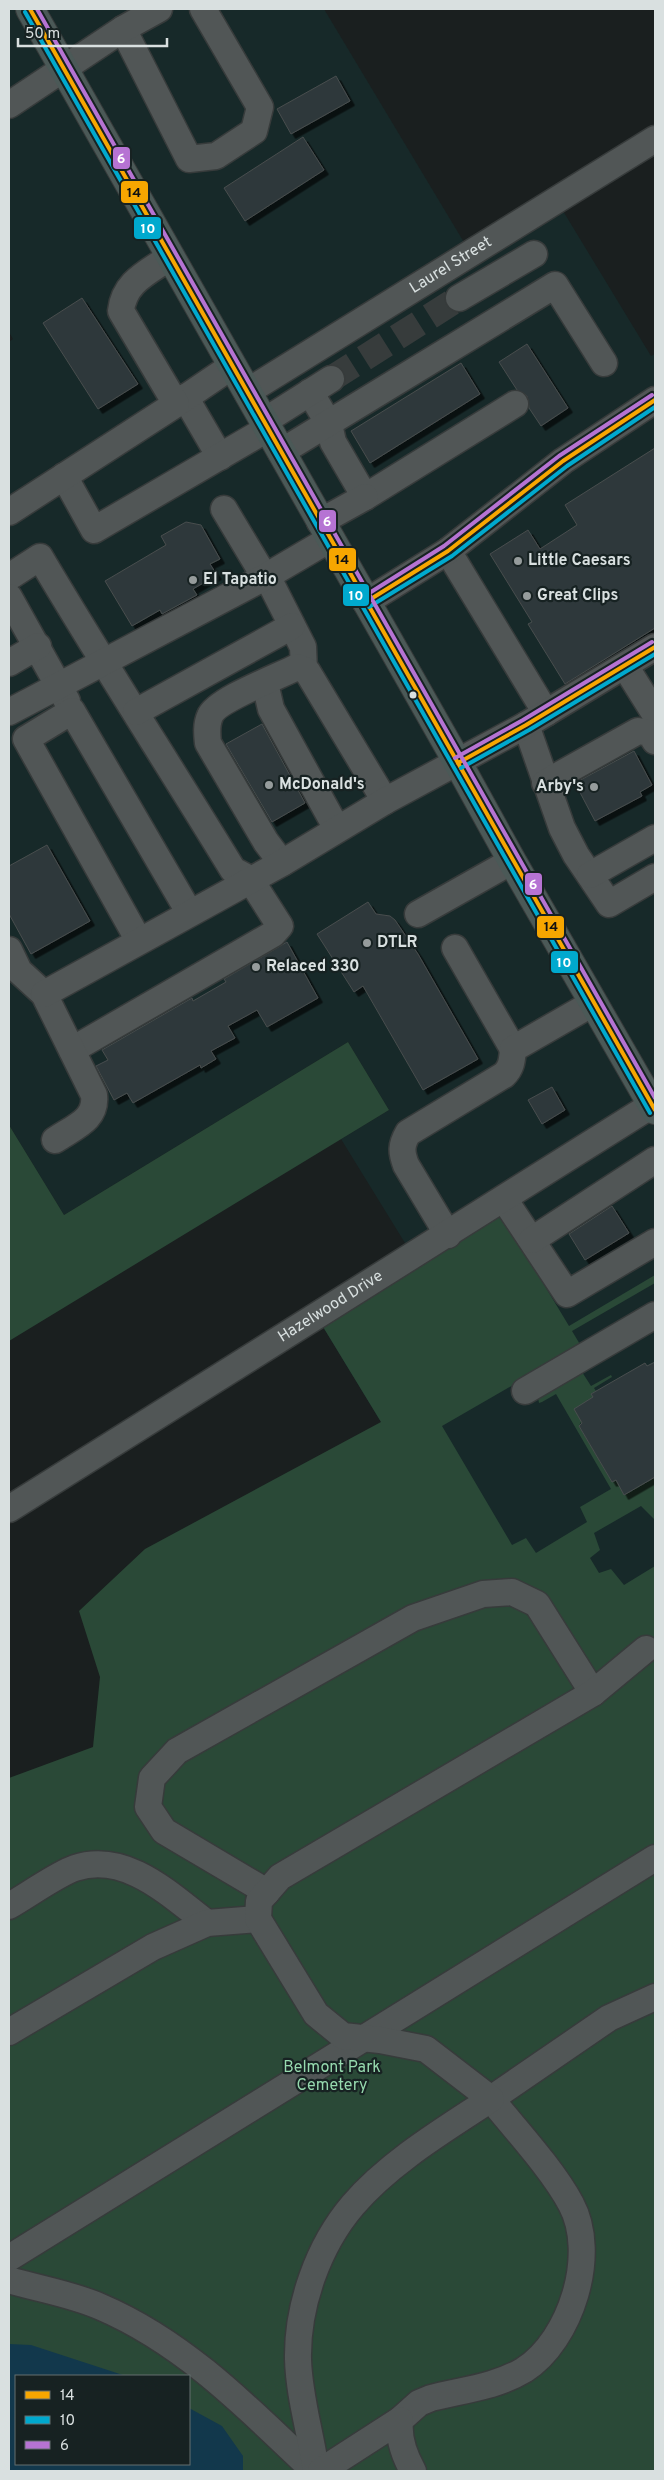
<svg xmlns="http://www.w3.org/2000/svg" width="664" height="2480" font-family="Overpass,sans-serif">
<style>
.built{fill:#172929}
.green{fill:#2a4937;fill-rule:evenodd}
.water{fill:#12384c}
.building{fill:#2f393a;stroke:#484d4e;filter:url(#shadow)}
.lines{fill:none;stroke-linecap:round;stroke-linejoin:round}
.minor-tunnel{stroke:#373c3c;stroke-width:26;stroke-dasharray:26 13;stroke-linecap:butt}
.minor-casing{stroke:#373b3b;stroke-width:29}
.major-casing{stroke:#373b3b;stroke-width:30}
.minor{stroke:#515656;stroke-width:26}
.major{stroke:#4b5957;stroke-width:28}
.bus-1-casing{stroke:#172222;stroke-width:8}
.bus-2-casing{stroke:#172222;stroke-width:8}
.bus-3-casing{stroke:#172222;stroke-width:8}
.bus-1{stroke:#f7a600;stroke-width:4}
.bus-2{stroke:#00a9ce;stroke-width:4}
.bus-3{stroke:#b673d3;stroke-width:4}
.poi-dot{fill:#969c9c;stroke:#172222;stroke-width:2}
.bus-dot{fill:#d9e0e0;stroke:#172222;stroke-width:2}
.labels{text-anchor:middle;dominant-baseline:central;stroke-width:4.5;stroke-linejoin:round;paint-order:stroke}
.street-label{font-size:16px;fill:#d9e0e0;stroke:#172222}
.poi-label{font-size:16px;font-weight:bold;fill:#d9e0e0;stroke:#172222;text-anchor:start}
.park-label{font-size:16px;fill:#96d9ae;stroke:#172222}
.line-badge{stroke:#172222;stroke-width:2}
.badge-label{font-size:14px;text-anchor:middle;font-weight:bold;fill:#fff}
.pale-badge-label{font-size:14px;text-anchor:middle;font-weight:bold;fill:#111}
</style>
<defs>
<filter id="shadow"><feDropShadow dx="4.5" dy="4.5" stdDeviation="0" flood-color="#0009"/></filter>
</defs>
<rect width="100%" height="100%" fill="#1a1f1f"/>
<path class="built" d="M9 9H324L471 254 557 201 651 356 655 354V1574L604 1604 516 1571 381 1422 317 1317 413 1256 341 1139 389 1110 348 1042 64 1215 9 1125V342L13 339 9 332Z"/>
<g class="green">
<path d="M348 1042 389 1110 9 1341V1125L64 1215Z"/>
<path d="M499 1210 569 1326 655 1275V1283L572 1331 581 1346 442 1426 512 1545 526 1538 536 1553 587 1522 580 1507 611 1489 556 1394 542 1402 539 1403 538 1398 582 1372 591 1386 611 1375 612 1377 594 1388 596 1391 591 1394 593 1397 579 1426 612 1482 616 1480 624 1494 655 1477V1520L641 1506 594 1533 600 1550 590 1558 599 1573 611 1569 624 1585 655 1566V2471H9V1778L93 1747 100 1677 79 1611 145 1549 381 1422 317 1317ZM16 2376H189V2464H16Z"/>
</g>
<path class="water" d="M9 2344 31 2345 126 2376H16V2464H189V2408L222 2426 243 2456V2471H9Z"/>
<g class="building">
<path d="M336 76 350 101 291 134 277 109Z"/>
<path d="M303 137 324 170 245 221 224 188Z"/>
<path d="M82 298 138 384 98 409 43 323Z"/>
<path d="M527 344 568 408 541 426 529 408 527 396 517 390 499 362Z"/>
<path d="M461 363 480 394 370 463 351 431Z"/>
<path d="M655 448V628L565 684 528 624 532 622 490 554 528 530 540 549 577 525 565 505Z"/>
<path d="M186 522 201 525 220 559 210 564 217 575 193 589 197 595 162 614 160 610 132 626 105 581 166 545 161 536Z"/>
<path d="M262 724 305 803 272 822 226 744Z"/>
<path d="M634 751 652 785 640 792 642 796 595 821 575 783Z"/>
<path d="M47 845 90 921 31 954 9 914V866Z"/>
<path d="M368 902 376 914 390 916 395 920 418 954 478 1059 423 1090 363 986 354 992 317 934Z"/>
<path d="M287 942 318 998 267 1027 257 1010 228 1026 235 1038 211 1051 216 1059 201 1068 200 1065 133 1103 127 1093 114 1100 96 1066 108 1060 102 1050 192 998 193 1001 226 982 224 979Z"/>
<path d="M552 1087 565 1110 542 1124 528 1100Z"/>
<path d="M612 1206 629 1233 585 1260 569 1234Z"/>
<path d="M655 1362V1477L624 1495 616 1480 612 1482 579 1426 582 1423 574 1409 593 1397 591 1394 645 1363 647 1366Z"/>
</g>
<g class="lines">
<path class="minor-tunnel" d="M331 379 459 298"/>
<g class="minor-casing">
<g id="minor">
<path d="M123 29 189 159 216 156 254 131 260 107 203 9"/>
<path d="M9 105 123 29 159 9"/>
<path d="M459 298 534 254"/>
<path id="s1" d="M247 392 655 139"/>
<path d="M310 392 329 424 333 442 365 497 515 404"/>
<path d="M185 397 220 457"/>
<path d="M176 404 232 366"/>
<path d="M263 422 331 379"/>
<path d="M281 452 555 285 604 363"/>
<path d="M64 476 94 530 267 429"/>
<path d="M224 509 260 569 267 576 303 647 304 670"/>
<path d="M9 512 176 404 121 311C124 282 147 273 170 257"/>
<path d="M320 522 365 497"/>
<path d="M448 551 546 713"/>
<path d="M9 577 40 557C102 662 169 765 233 870L250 879 280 926 273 934 72 1050"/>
<path d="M9 597 67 701"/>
<path d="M366 602 448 551 563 461 655 400"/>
<path d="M9 663 38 646"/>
<path d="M625 666 655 714"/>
<path d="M265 683 271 709 337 829"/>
<path d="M9 712 267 576 330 539"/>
<path d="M136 712 292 626"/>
<path d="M526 725 562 828 576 855 609 904 655 877"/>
<path d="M545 783 638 731 650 733 655 741"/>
<path d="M282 863 266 842 208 743C207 734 206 725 210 716 216 700 280 676 297 667L307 671 385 801"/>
<path d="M590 875 655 838"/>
<path d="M418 914 512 861"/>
<path d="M139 941 26 739 72 711 189 912"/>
<path d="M455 948 513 1049"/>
<path d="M9 950 19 971 44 994 94 1095C97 1120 74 1127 55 1140"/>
<path d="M44 994 282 863 385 801 526 725 655 647"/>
<path d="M504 1199 567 1294 655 1242"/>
<path d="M448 1235 406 1165C401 1152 401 1145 408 1133L504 1075C512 1067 512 1060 513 1049L593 1003"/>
<path d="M532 1240 655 1160"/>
<path d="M525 1391 655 1315"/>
<path id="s2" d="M9 1509 652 1105"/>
<path d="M267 1892 164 1831 148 1807 152 1778 177 1751 413 1618 483 1594 512 1592 537 1604 593 1693"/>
<path d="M9 1906C27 1896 57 1874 75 1868 126 1851 170 1895 207 1923"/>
<path d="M9 2032 153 1947 207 1923 258 1919"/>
<path d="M9 2258 655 1858"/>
<path d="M9 2280C39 2289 72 2294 101 2307 185 2343 249 2409 314 2471"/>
<path d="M400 2420 419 2403 431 2398C462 2390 496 2387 524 2370 571 2340 598 2254 571 2204 553 2170 516 2130 491 2099L609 2018 655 1997"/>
<path d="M316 2471C311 2434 299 2397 298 2359 297 2306 318 2246 353 2205 390 2162 444 2130 491 2099L426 2049 380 2040 343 2036 316 2014 258 1919 259 1901 280 1877 593 1693 646 1649"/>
<path d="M321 2471 400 2420C398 2438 404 2455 413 2471"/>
</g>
</g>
<g class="major-casing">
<path id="major" d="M30 9 458 763 512 861 655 1110"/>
</g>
<use href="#minor" class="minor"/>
<use href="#major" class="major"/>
<g class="bus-1-casing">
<g id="bus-1">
<path d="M30 9 655 1110"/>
<path d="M366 602 448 551 563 461 655 400"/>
<path d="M458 763 526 725 655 647"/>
</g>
</g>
<g class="bus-2-casing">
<g id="bus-2">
<path d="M25 12 650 1113"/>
<path d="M369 607 452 556 567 466 655 407"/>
<path d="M461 768 529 730 655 654"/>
</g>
</g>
<g class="bus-3-casing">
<g id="bus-3">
<path d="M37 9 655 1098"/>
<path d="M363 597 444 546 559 456 652 395"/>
<path d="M455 758 523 720 652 642"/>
</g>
</g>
<use href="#bus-1" class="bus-1"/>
<use href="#bus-2" class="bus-2"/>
<use href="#bus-3" class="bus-3"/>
</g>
<g class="poi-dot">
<circle cx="518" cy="561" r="5"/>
<circle cx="193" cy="580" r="5"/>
<circle cx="527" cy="596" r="5"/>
<circle cx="269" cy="785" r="5"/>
<circle cx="594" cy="787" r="5"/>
<circle cx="367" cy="943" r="5"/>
<circle cx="256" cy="967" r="5"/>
</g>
<circle class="bus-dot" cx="413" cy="695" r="4.5"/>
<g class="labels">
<g class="street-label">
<text stroke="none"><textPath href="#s1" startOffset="240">Laurel Street</textPath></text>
<text stroke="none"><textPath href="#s2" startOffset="380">Hazelwood Drive</textPath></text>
</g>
<g class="poi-label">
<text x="528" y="561">Little Caesars</text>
<text x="203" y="580">El Tapatio</text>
<text x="537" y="596">Great Clips</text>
<text x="279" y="785">McDonald's</text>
<text x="584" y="787" text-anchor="end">Arby's</text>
<text x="377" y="943">DTLR</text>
<text x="266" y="967">Relaced 330</text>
</g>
<g class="park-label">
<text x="332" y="2068">Belmont Park<tspan x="332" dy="18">Cemetery</tspan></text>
</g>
</g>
<g class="line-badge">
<rect x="112" y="146" width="19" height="24" rx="5" fill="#b673d3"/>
<rect x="120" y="180" width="29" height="24" rx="5" fill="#f7a600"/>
<rect x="133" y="216" width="29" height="24" rx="5" fill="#00a9ce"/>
<rect x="318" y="509" width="19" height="24" rx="5" fill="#b673d3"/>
<rect x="328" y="547" width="29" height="25" rx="5" fill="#f7a600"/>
<rect x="342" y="583" width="28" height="24" rx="5" fill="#00a9ce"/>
<rect x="524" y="872" width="19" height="24" rx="5" fill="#b673d3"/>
<rect x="536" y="915" width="29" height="24" rx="5" fill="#f7a600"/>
<rect x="550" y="950" width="29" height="24" rx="5" fill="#00a9ce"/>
</g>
<g class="badge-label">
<text x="121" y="163">6</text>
<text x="148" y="233">10</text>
<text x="327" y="526">6</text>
<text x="356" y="600">10</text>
<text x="533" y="889">6</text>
<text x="564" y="967">10</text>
</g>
<g class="pale-badge-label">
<text x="134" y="197">14</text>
<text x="342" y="564">14</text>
<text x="551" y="931">14</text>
</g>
<rect width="664" height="2480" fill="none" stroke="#d9e0e0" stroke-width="20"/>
<rect x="15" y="2375" width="175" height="90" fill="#172222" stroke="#656e6e"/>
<rect x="25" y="2391" width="25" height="8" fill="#f7a600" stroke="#656e6e"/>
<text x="60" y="2400" font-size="15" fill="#d9e0e0">14</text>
<rect x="25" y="2416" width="25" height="8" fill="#00a9ce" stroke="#656e6e"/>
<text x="60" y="2425" font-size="15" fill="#d9e0e0">10</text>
<rect x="25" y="2441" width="25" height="8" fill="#b673d3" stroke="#656e6e"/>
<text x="60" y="2450" font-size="15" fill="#d9e0e0">6</text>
<path d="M18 38v8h149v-8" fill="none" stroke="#d9e0e0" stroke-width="2.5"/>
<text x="25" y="38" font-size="15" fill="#d9e0e0" stroke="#172222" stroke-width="4" paint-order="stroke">50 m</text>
</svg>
